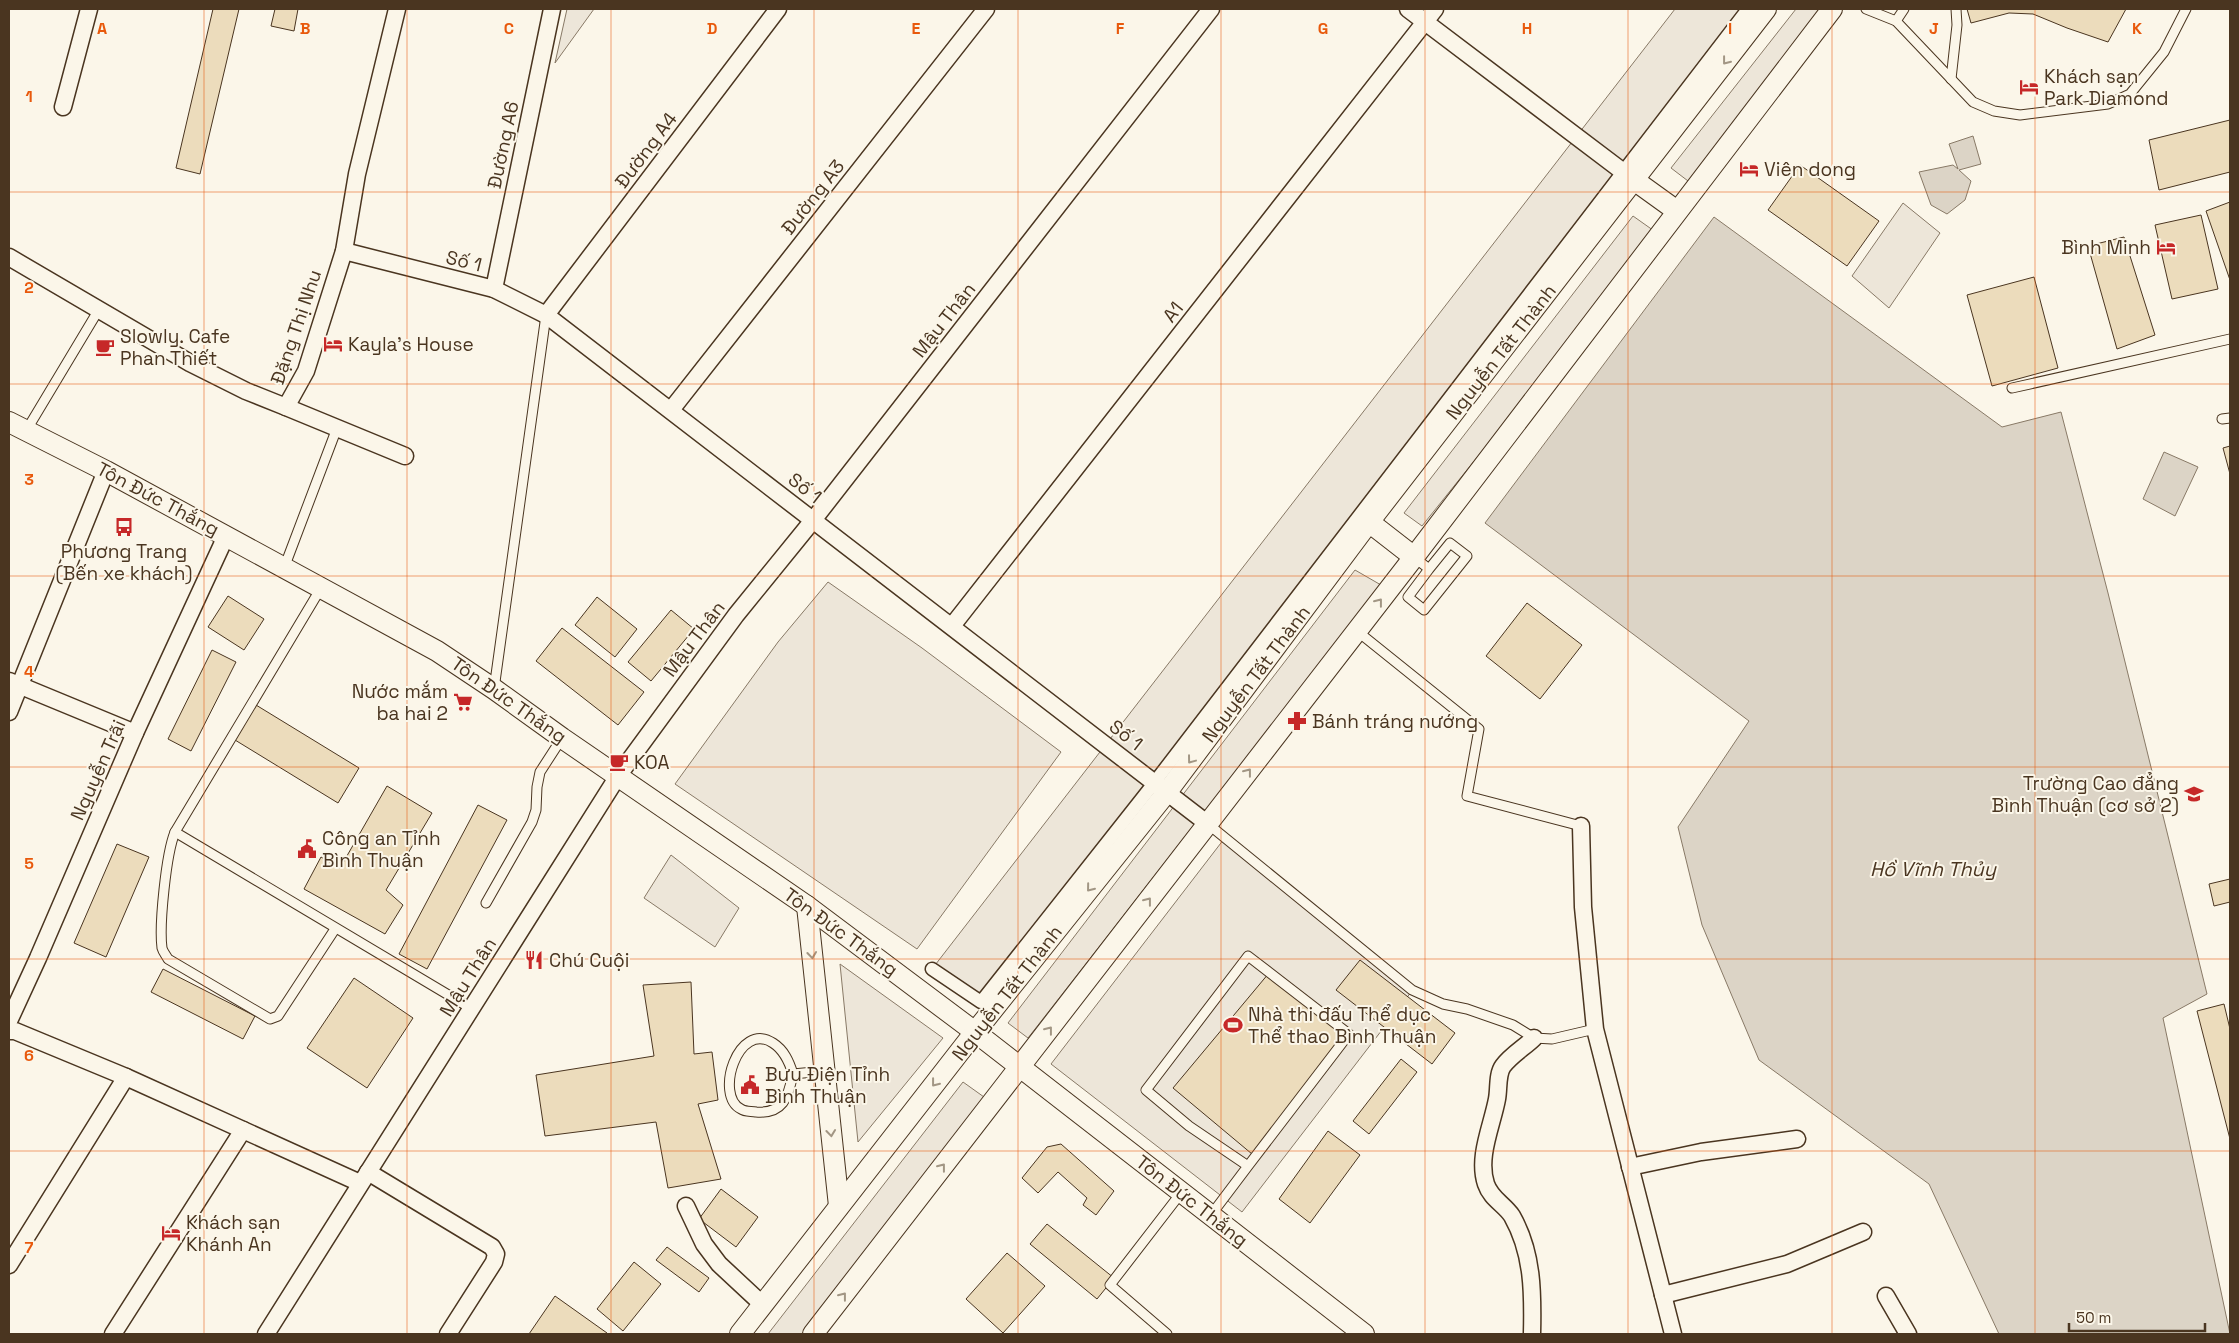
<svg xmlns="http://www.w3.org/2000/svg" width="2239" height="1343" font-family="'Space Grotesk',sans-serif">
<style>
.green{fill:#ede6d9;stroke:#887966}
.water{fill:#dcd4c6;stroke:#887966}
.building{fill:#ecdcbc;stroke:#4a3520}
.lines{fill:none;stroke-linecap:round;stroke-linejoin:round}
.service-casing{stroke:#4a3520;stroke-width:11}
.pedestrian-casing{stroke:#4a3520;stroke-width:15}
.minor-casing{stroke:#4a3520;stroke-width:19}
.tertiary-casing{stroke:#4a3520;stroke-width:22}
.service{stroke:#fbf6e9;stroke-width:9}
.pedestrian{stroke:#fbf6e9;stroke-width:12}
.minor{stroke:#fbf6e9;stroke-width:16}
.tertiary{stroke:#fbf6e9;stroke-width:20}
.oneway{stroke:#a29684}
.grid{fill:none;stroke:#e8590c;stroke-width:1;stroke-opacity:0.55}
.labels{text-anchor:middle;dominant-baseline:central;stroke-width:4;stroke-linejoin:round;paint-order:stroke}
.poi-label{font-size:19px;fill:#4a3520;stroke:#fbf6e9;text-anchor:start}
.street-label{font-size:19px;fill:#4a3520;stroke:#fbf6e9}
.water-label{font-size:20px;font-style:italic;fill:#4a3520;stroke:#fbf6e9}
.grid-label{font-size:16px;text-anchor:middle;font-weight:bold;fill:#e8590c;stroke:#fbf6e9;stroke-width:4;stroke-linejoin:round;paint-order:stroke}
</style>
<rect width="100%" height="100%" fill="#fbf6e9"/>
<g class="green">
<path d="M567 9H594L555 63Z"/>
<path d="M1675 9H1748L981 1002 932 969Z"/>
<path d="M1796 9H1828L1692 184 1671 168Z"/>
<path d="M1903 203 1940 233 1889 308 1852 276Z"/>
<path d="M1633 216 1657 233 1422 526 1404 513Z"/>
<path d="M1355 570 1381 585 1028 1038 1008 1023Z"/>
<path d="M828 582 922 648 1061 752 917 949 675 784 778 642Z"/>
<path d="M1224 839 1415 987 1242 1212 1051 1064Z"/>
<path d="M671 855 739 908 715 947 644 898Z"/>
<path d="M840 964 943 1038 858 1142Z"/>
<path d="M963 1082 984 1097 802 1334H768Z"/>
</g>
<g class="water">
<path d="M1973 136 1981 164 1959 170 1971 181 1965 200 1947 214 1931 205 1919 172 1953 165 1958 169 1949 144Z"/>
<path d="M1714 217 2002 427 2061 412 2108 593 2207 994 2163 1018 2230 1334H1999L1929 1184 1759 1060 1702 925 1678 827 1749 721 1485 523Z"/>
<path d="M2164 452 2198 467 2175 516 2143 499Z"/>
</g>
<g class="building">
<path d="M213 9H239L200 174 176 168Z"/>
<path d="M275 9H298L294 31 271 26Z"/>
<path d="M1967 9H2126L2108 42 2067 28 2033 14 2009 13 1971 23Z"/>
<path d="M2230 120V172L2159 190 2149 140Z"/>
<path d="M1800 165 1879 221 1847 266 1768 210Z"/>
<path d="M2230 202V280L2206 211Z"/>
<path d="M2201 215 2218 289 2172 299 2155 225Z"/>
<path d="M2124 237 2155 335 2117 349 2088 246Z"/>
<path d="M2034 277 2058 368 1992 386 1967 295Z"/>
<path d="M2230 446V474L2223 448Z"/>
<path d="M228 596 264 619 244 650 208 627Z"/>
<path d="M597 597 637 629 615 657 575 625Z"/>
<path d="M1527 603 1582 645 1540 699 1486 656Z"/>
<path d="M671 610 694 629 651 681 628 662Z"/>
<path d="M562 628 644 692 618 725 536 661Z"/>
<path d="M212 650 236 662 191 751 168 739Z"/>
<path d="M256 705 359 768 338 803 235 740Z"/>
<path d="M387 786 432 813 386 890 403 905 385 934 304 889 321 857 340 868Z"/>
<path d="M478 805 507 820 427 969 399 954Z"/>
<path d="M117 844 149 857 106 957 74 943Z"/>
<path d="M2230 879V902L2214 906 2209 884Z"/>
<path d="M1360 960 1455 1033 1432 1064 1336 990Z"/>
<path d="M163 969 255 1016 243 1039 151 992Z"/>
<path d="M1269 973 1348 1039 1252 1154 1173 1088Z"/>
<path d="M354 978 413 1018 367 1088 307 1048Z"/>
<path d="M691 982 694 1054 712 1052 718 1100 698 1104 721 1179 668 1188 656 1122 545 1136 536 1075 654 1056 643 985Z"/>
<path d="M2224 1004 2230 1029V1139L2197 1011Z"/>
<path d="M1401 1059 1417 1072 1369 1134 1353 1121Z"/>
<path d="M1328 1131 1360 1155 1310 1223 1279 1199Z"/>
<path d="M1061 1144 1114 1191 1096 1215 1083 1205 1087 1198 1058 1172 1038 1193 1022 1178 1047 1147Z"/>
<path d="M721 1189 758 1217 736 1247 699 1219Z"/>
<path d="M1047 1224 1114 1278 1097 1299 1030 1244Z"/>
<path d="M667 1247 709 1278 699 1292 656 1260Z"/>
<path d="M1007 1253 1045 1286 1003 1333 966 1299Z"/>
<path d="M634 1262 661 1284 623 1331 597 1309Z"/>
<path d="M555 1296 607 1333 606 1334H529Z"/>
</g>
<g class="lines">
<g class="service-casing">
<g id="service">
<path d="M1866 9 1896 21 1973 102 1994 111 2020 115 2108 104 2130 94 2164 52 2186 9"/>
<path d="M1896 21 1904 9"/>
<path d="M1951 79 1957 25 1956 9"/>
<path d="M2012 388 2230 339"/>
<path d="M2222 419 2230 418"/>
<path d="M26 431 98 311"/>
<path d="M1414 557 1429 569 1408 597 1424 610 1467 556 1450 543 1429 569"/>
<path d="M284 568 337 428"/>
<path d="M321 588 175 832 472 1009"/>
<path d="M1357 631 1479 729 1467 796 1581 826"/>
<path d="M494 689 546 315"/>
<path d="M1208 824 1412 990 1443 1004 1467 1009 1513 1025 1534 1038 1552 1039 1595 1029"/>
<path d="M175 832C166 854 159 925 162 948 163 952 166 955 168 959L270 1019 278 1016 335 929"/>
<path d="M486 903 532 822 536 810 537 787 540 772 562 738"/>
<path d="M793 1074C789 1061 784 1050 773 1043 738 1020 714 1096 741 1109 745 1112 751 1111 756 1112 783 1114 788 1098 793 1074L824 1071"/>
<path d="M1211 1215 1248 1166 1349 1034 1248 956 1146 1090 1189 1126 1248 1166"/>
<path d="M1167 1334 1110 1285 1181 1193"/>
</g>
</g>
<g class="pedestrian-casing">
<path id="pedestrian" d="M932 969 981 1002 1151 787 1748 9"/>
</g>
<g class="minor-casing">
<g id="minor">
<path d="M1408 9 1634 180"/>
<path d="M63 107 89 9"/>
<path d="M344 251 494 289 546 315 1208 824"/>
<path d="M9 257 190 363 246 391 286 407 306 371 344 251 357 174 397 9"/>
<path d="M494 289 552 9"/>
<path d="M546 315 778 9"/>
<path d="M286 407 405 456"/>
<path d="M671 410 986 9"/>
<path d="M952 626 1435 9"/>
<path d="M9 681 135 733"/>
<path d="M9 712 106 471"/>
<path d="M1581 826 1583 907 1595 1029 1673 1334"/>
<path d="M9 1021 38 958 135 733 226 536"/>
<path d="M9 1031H15L126 1077 360 1183"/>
<path d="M1630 1167 1701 1152 1797 1139"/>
<path d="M368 1172 492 1247 496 1254 494 1262 448 1334"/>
<path d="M686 1206 704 1244 719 1264 763 1305"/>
<path d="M9 1265 126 1077"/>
<path d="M1663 1295 1787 1264 1863 1232"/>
<path d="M1886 1296 1908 1334"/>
<path d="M113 1334 243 1130"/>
<path d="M266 1334 618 776 736 615 814 519 1211 9"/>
<path d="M1532 1334C1533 1293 1533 1253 1512 1216 1504 1204 1491 1199 1486 1184 1477 1157 1492 1126 1497 1099 1499 1089 1497 1074 1503 1066 1511 1055 1525 1047 1534 1038"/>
</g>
</g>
<g class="tertiary-casing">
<g id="tertiary">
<path d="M1634 180 1677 211"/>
<path d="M9 422 106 471 437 651 494 689 562 738 807 906 975 1032 1364 1334"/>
<path d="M1369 522 1414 557"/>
<path d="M807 906 839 1206"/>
<path d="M740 1334 975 1032 1167 792 1369 522 1766 9"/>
<path d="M813 1334 1414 557 1832 9"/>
</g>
</g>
<use href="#service" class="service"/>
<use href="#pedestrian" class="pedestrian"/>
<use href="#minor" class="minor"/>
<use href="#tertiary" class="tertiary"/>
</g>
<defs><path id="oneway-chevron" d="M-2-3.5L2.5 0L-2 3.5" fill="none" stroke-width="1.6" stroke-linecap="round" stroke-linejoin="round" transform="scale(1.25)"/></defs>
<g class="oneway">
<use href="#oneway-chevron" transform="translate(1726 61) rotate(128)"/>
<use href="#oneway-chevron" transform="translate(1379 602) rotate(-52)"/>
<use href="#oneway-chevron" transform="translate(1191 760) rotate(127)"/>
<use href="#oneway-chevron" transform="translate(1248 772) rotate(-52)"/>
<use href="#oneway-chevron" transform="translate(1090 888) rotate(129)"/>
<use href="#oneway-chevron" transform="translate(1148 901) rotate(-52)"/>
<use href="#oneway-chevron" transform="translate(812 955) rotate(84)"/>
<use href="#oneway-chevron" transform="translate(1049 1030) rotate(-52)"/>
<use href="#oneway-chevron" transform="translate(935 1083) rotate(128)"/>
<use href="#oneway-chevron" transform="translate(831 1133) rotate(84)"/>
<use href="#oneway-chevron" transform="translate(942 1167) rotate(-52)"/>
<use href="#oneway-chevron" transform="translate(843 1296) rotate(-52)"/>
</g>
<path class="grid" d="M204 9V1334M407 9V1334M611 9V1334M814 9V1334M1018 9V1334M1221 9V1334M1425 9V1334M1628 9V1334M1832 9V1334M2035 9V1334M9 192H2230M9 384H2230M9 576H2230M9 767H2230M9 959H2230M9 1151H2230"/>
<defs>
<g id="hotel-bare" transform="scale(1.5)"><path d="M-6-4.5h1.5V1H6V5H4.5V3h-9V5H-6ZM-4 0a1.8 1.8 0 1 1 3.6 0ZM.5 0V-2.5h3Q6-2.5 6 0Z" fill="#c62828" stroke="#fbf6e9" stroke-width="2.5" paint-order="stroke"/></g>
<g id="cafe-bare" transform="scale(1.5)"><path d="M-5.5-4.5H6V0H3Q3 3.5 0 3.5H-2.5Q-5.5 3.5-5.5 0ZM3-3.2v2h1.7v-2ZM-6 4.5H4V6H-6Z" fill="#c62828" stroke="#fbf6e9" stroke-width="2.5" paint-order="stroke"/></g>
<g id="bus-bare" transform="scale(1.5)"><path d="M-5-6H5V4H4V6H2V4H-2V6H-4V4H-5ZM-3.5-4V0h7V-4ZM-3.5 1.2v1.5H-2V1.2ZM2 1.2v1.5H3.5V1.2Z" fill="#c62828" stroke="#fbf6e9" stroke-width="2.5" paint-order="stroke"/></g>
<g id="supermarket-bare" transform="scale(1.5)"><path d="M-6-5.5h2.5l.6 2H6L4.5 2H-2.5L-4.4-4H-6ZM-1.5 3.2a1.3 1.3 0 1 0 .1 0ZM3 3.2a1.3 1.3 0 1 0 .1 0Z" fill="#c62828" stroke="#fbf6e9" stroke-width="2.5" paint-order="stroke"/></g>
<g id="pharmacy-bare" transform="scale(1.5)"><path d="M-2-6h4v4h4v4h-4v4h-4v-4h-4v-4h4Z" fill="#c62828" stroke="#fbf6e9" stroke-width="2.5" paint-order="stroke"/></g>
<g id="university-bare" transform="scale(1.5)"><path d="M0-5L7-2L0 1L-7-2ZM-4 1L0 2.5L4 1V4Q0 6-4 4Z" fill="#c62828" stroke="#fbf6e9" stroke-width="2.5" paint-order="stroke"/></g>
<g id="civic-bare" transform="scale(1.5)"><path d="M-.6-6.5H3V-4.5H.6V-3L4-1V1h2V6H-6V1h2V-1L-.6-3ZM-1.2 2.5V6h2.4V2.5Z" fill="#c62828" stroke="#fbf6e9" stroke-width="2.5" paint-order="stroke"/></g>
<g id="restaurant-bare" transform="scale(1.5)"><path d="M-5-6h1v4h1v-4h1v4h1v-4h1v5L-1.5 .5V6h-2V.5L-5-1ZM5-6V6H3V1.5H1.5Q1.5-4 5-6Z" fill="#c62828" stroke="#fbf6e9" stroke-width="2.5" paint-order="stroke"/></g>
<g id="stadium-bare" transform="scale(1.5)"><path d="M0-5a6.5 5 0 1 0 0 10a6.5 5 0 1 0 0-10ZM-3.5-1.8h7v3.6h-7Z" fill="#c62828" stroke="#fbf6e9" stroke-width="2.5" paint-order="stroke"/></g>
</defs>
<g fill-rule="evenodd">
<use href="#hotel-bare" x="2029" y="87"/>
<use href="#hotel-bare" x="1749" y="169"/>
<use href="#hotel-bare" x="2166" y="247"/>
<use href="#hotel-bare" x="333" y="344"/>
<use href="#cafe-bare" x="105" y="347"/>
<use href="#bus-bare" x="124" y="527"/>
<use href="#supermarket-bare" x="463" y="702"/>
<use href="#pharmacy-bare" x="1297" y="721"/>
<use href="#cafe-bare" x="619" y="762"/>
<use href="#university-bare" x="2194" y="794"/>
<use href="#civic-bare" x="307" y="849"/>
<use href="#restaurant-bare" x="534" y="960"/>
<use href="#stadium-bare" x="1233" y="1025"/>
<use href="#civic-bare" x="750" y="1085"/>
<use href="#hotel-bare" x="171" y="1233"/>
</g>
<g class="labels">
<g class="poi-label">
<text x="2044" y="76">Khách sạn<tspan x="2044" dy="22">Park Diamond</tspan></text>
<text x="1764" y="169">Viên dong</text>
<text x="2151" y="247" text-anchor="end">Bình Minh</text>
<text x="120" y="336">Slowly. Cafe<tspan x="120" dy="22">Phan Thiết</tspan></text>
<text x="348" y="344">Kayla's House</text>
<text x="124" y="551" text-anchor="middle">Phương Trang<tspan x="124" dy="22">(Bến xe khách)</tspan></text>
<text x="448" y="691" text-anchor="end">Nước mắm<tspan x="448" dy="22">ba hai 2</tspan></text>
<text x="1312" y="721">Bánh tráng nướng</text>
<text x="634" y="762">KOA</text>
<text x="2179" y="783" text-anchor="end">Trường Cao đẳng<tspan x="2179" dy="22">Bình Thuận (cơ sở 2)</tspan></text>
<text x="322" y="838">Công an Tỉnh<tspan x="322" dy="22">Bình Thuận</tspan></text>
<text x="549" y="960">Chú Cuội</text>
<text x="1248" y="1014">Nhà thi đấu Thể dục<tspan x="1248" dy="22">Thể thao Bình Thuận</tspan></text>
<text x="765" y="1074">Bưu Điện Tỉnh<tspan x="765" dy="22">Bình Thuận</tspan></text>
<text x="186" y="1222">Khách sạn<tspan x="186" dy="22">Khánh An</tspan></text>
</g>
<g class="street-label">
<text transform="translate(503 145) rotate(-78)">Đường A6</text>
<text transform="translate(646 150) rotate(-53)">Đường A4</text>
<text transform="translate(813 197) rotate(-52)">Đường A3</text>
<text transform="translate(464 261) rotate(14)">Số 1</text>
<text transform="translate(1173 312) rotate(-52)">A1</text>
<text transform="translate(944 320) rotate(-52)">Mậu Thân</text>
<text transform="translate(296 327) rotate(-71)">Đặng Thị Nhu</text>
<text transform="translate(1501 352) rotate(-52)">Nguyễn Tất Thành</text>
<text transform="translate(805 488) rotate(38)">Số 1</text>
<text transform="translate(158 499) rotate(28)">Tôn Đức Thắng</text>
<text transform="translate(694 639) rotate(-53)">Mậu Thân</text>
<text transform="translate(1256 674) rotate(-53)">Nguyễn Tất Thành</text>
<text transform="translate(509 700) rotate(35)">Tôn Đức Thắng</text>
<text transform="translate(1126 735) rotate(38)">Số 1</text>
<text transform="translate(98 770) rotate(-66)">Nguyễn Trãi</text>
<text transform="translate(841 932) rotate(36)">Tôn Đức Thắng</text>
<text transform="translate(468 977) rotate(-58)">Mậu Thân</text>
<text transform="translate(1007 993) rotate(-52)">Nguyễn Tất Thành</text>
<text transform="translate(1192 1201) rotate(38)">Tôn Đức Thắng</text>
</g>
<g class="water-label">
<text x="1933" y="869">Hồ Vĩnh Thủy</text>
</g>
</g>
<g class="grid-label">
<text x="102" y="34">A</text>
<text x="305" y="34">B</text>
<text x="509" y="34">C</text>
<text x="712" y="34">D</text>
<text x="916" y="34">E</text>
<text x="1120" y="34">F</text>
<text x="1323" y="34">G</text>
<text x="1527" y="34">H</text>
<text x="1730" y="34">I</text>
<text x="1934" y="34">J</text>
<text x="2137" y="34">K</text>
<text x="29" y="102">1</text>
<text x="29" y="293">2</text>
<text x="29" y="485">3</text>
<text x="29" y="677">4</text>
<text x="29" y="869">5</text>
<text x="29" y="1061">6</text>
<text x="29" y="1253">7</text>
</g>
<rect width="2239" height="1343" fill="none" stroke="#4a3520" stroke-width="20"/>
<path d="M2069 1323v8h136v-8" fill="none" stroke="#4a3520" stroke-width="2.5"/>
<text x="2076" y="1323" font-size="15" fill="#4a3520" stroke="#fbf6e9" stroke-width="4" paint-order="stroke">50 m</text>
</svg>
